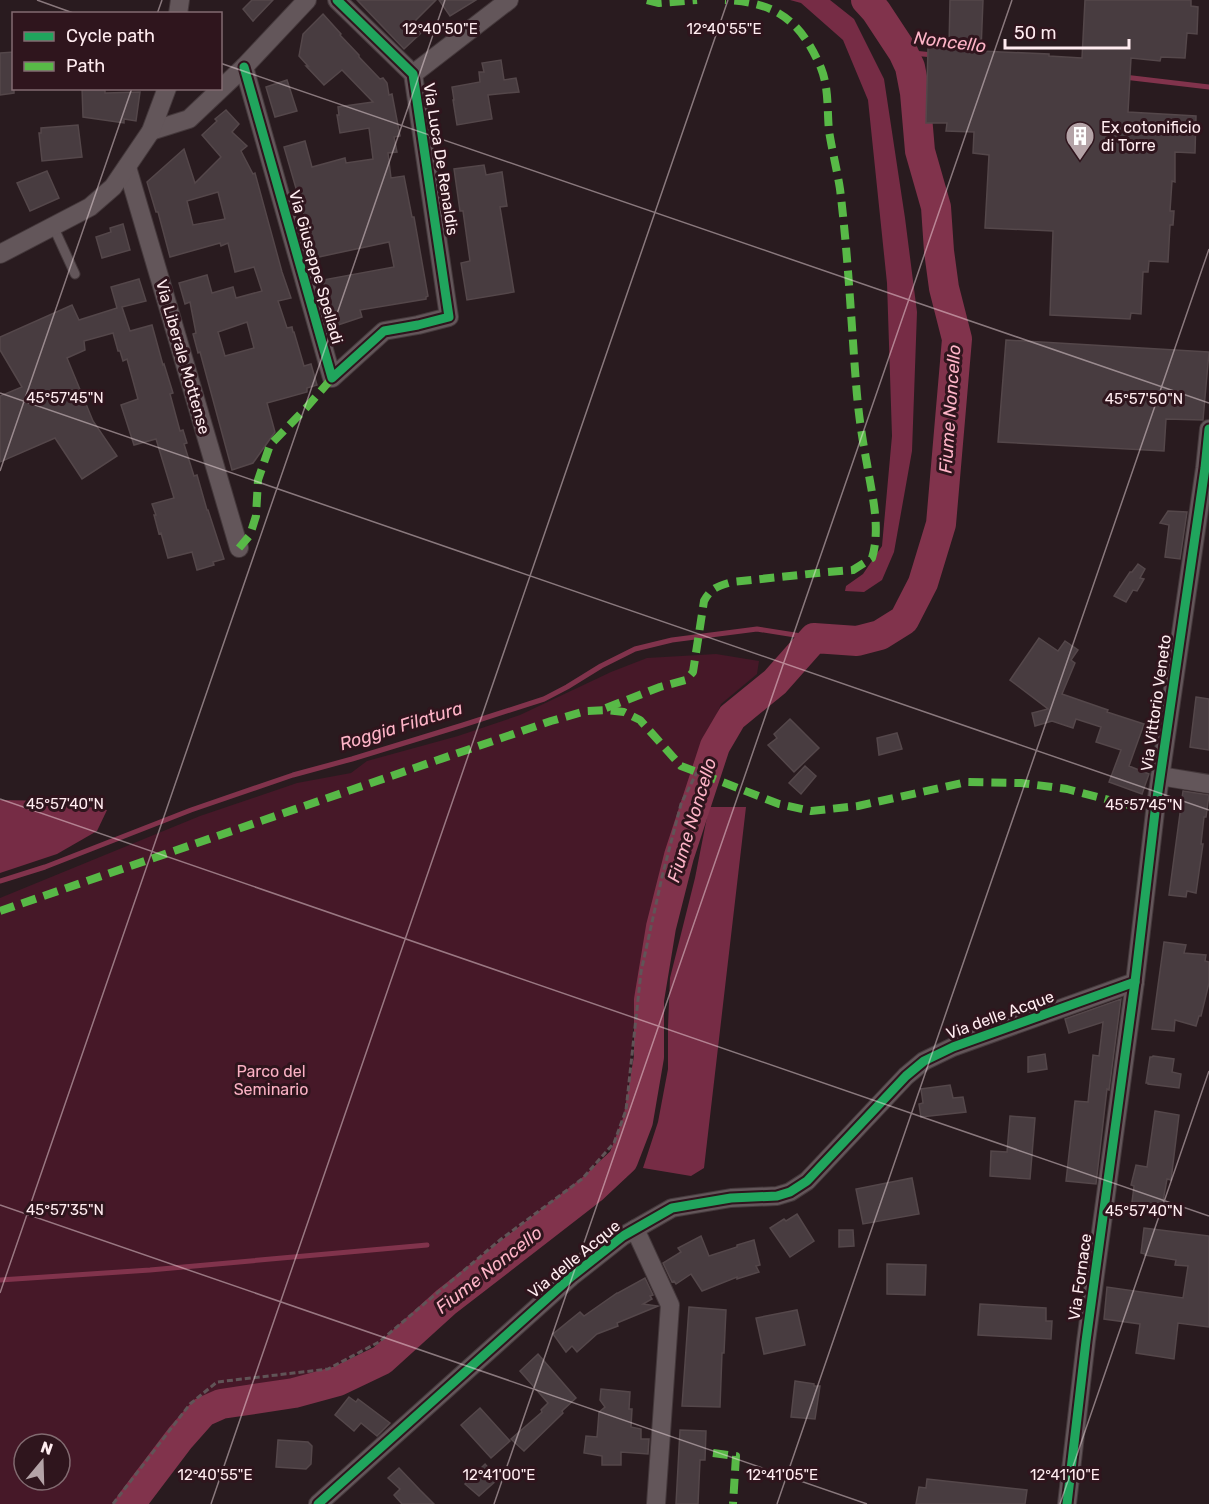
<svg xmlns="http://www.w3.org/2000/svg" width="1209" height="1504" font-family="Rubik,sans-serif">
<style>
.green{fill:#461828;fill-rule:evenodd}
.forest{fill:#762c45}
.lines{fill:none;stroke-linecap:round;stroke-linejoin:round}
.stream{stroke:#81334c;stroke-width:5}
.river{stroke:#81334c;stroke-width:30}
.building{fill:#483c40;stroke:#54474a;stroke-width:1.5;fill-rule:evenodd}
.service-casing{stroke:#44383b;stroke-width:11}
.minor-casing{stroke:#44383b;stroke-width:20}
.path{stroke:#605457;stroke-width:3;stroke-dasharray:6 3;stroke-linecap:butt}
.service{stroke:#63565a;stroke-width:9}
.minor{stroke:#63565a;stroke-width:18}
.quiet{stroke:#58b947;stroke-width:8;stroke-dasharray:15 8;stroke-linecap:butt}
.cycleway-casing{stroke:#2f151d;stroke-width:13}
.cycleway{stroke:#20a55d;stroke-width:9}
.ticks{fill:none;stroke:#ffecf0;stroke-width:1.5;stroke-opacity:0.45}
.labels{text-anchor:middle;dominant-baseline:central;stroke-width:6;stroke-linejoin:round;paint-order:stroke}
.poi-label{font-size:16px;fill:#ffecf0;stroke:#2f151d;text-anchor:start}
.street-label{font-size:16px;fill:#ffecf0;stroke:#2f151d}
.park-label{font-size:16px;fill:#fbb1c4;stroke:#2f151d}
.water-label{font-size:18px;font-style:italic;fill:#feb4c7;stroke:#2f151d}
.ticks-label{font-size:15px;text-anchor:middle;fill:#ffecf0;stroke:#2f151d;stroke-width:6;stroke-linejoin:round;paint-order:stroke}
</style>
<rect width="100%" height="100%" fill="#291b1f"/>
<path class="green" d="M716 654 759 661 757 674 721 704 681 804 662 877 641 972 633 1033 626 1110 614 1143 582 1179 500 1240 431 1299 379 1342 328 1369 275 1383 205 1396 190 1404 161 1445 114 1504H0V898L200 816 297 783 351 773 367 761 458 736 520 715 611 672 647 658ZM24 1444H60V1480H24Z"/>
<g class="forest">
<path d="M790 0H830L854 19 884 79 905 218 917 312 912 451 894 552 882 580 864 592 845 591 846 586 863 574 882 546 892 436 887 283 868 100 843 40 801 3Z"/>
<path d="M0 800 53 801 107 810 97 831 57 854 0 873Z"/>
<path d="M709 807H746L704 1168 691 1176 643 1168 658 1122 668 1069V1026L670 978 695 878Z"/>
</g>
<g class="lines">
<g class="stream">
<path d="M903 52 933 55"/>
<path d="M1124 77 1209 87"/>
<path d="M0 881 45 867 191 810 293 775 352 759 463 725 544 699 567 687 601 666 635 649 672 640 757 629 814 638"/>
<path d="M0 1280 150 1270 427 1245"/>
</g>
<path class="river" d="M130 1504 180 1438 203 1412 221 1404 294 1393 338 1381 382 1360 446 1302 592 1189 623 1160 638 1121 649 1057V1000L661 927 679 856 715 746 732 717 775 682 814 638 857 641 880 635 904 620 923 583 941 524 957 339 944 288 939 251 936 207 920 151 915 93 910 67 903 52 876 11 866 0"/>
</g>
<g class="building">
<path d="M252 0H273L253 21 243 9Z"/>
<path d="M357 0H436L412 24 421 33 404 49Z"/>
<path d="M439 0H476L450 16Z"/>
<path d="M950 0H983L981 51 1049 54V56L1082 58 1085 0H1191V6L1198 7 1197 34 1187 33 1185 58 1161 57 1160 61 1131 58 1128 112 1196 116 1195 153 1175 152V182L1172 181 1170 211H1174L1173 225H1170L1168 262 1149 261 1148 272H1143L1141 314 1131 313 1130 319 1050 315 1053 231 985 228 989 155 973 153 974 132 946 131 947 123H926L928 48 949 47Z"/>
<path d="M323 14 341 34 340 35 359 55V57L380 79 383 78 387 83 389 95 392 94 400 136 394 137 397 152 388 153 391 178 404 176 412 217H414L428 296 426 297V299L360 310 362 317 335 326 323 280 394 267 389 242 314 258 309 240H311L284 147 305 141 312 167 345 158 346 163 373 159 369 128 340 133 337 115H339L338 107 373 102 342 70 324 85 306 66H308L299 56 303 34Z"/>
<path d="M14 52V93L0 95V53Z"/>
<path d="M501 60 504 80 516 78 519 92 488 95 492 119 457 125 453 100H454L452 87 480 82 479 72H484L482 63Z"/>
<path d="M287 80 297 111 275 117 266 87Z"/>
<path d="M82 88H105V93L140 92 136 121 124 119V123L83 117Z"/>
<path d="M226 110 239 124 232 132 247 146 241 151 253 174 255 173 282 272 291 298 278 301 287 328 292 327 293 332H294L304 366 311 364 317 385 307 388V392L267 403 275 432 253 463 232 470 200 352 198 353 193 334 196 333 190 302 185 304 179 283 207 275 212 293 233 287 236 298 262 291 254 267 235 272 228 243 221 246 220 243 170 257 158 212H156L147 182 184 149 195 183 221 157 202 135 217 121 215 119ZM218 192 225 219 193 225 187 201ZM247 322 254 348 225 356 218 332Z"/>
<path d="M78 125 82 157 42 161 39 133H41V128Z"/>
<path d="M484 165 486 175 502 172 507 206 500 207 514 292 467 300 461 263 470 261 463 211H460L454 169Z"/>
<path d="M47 171 59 198 30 211 17 183Z"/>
<path d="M123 224 130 250 102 258 96 237 111 232 110 228Z"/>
<path d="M139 279 146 301 122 307 130 331 152 325 163 365 164 364 173 393 170 394 180 431 183 430 187 443 184 444 194 476 197 475 207 510H208L224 559 213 562 214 565 197 570 192 552 168 558 161 533 159 534 154 515H156L152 504 174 498 156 439 134 445 121 405 138 399 127 359 123 361 120 351H118L113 333 84 341 85 350 67 358 93 421 117 456 82 479 55 438 0 462V396L22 387 0 350V337L72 305 79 320 117 308 111 287Z"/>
<path d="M1006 340 1209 352 1203 420 1166 419 1164 451 998 442Z"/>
<path d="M1168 511 1187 512 1180 559 1165 557 1169 525 1160 523Z"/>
<path d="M1138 564 1145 569 1140 578 1144 579 1137 591 1133 590 1126 602 1114 596 1130 572H1132Z"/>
<path d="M1039 638 1058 651 1065 641 1078 650 1071 660 1075 663 1062 694 1108 710 1107 712 1144 724 1129 766 1149 774 1142 794 1109 782 1121 750 1096 742 1101 727 1076 719 1073 728 1052 721 1035 726 1032 713 1048 709 1010 680Z"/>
<path d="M1196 697 1209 699V750L1190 747Z"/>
<path d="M790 719 819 748 794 772 768 745 777 738 774 734Z"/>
<path d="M897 733 902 749 879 755 877 738Z"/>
<path d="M805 766 816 776 801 794 789 783Z"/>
<path d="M1183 791 1209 795 1206 817H1204L1201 844H1203L1196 893 1187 891 1186 897 1169 895Z"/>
<path d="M1164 942 1186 945 1184 953 1206 955 1205 961 1209 962V983L1201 1016H1199L1196 1026 1175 1020 1174 1031 1152 1029Z"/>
<path d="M1121 999 1109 1090 1107 1089 1096 1184 1066 1181 1075 1101 1088 1102 1093 1055 1099 1056 1103 1022 1069 1033 1065 1019Z"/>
<path d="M1045 1054 1047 1069 1028 1072V1057Z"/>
<path d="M1153 1056 1174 1059 1172 1072 1181 1074 1179 1088 1148 1084V1083H1146L1150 1057H1152Z"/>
<path d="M950 1085 953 1098 963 1097 966 1112 921 1117 919 1104 923 1103 921 1089Z"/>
<path d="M1155 1111 1179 1115 1171 1180 1167 1179 1162 1207 1132 1202 1134 1186 1131 1185 1136 1165 1147 1167Z"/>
<path d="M1010 1116 1035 1118 1030 1179 990 1176 991 1151 1007 1152Z"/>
<path d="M912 1178 919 1214 863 1224 856 1189Z"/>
<path d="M797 1214 814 1241 790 1257 770 1228 784 1219 786 1221Z"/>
<path d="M1144 1228 1209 1236V1327L1178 1323 1174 1359 1136 1353 1140 1324 1104 1319 1107 1287 1183 1298 1188 1266 1175 1265 1176 1260 1145 1255V1254L1141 1253Z"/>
<path d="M839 1230H853L854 1246 839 1247Z"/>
<path d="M701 1236 709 1256 737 1247V1245L754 1240 760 1265 756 1266 759 1272 737 1279V1277L702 1291 691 1274 676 1284 674 1281 672 1282 663 1263 681 1252 678 1248Z"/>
<path d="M887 1264 926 1265 925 1295 887 1294Z"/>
<path d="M645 1278 653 1295 650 1296 652 1299 643 1304 658 1306 617 1323 618 1326 597 1334 577 1352 572 1346 566 1352 553 1334 580 1312 584 1316 617 1293H618Z"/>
<path d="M980 1304 1046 1308V1321H1052L1051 1339 978 1335Z"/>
<path d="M689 1307 726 1310 724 1353H722L720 1407 682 1406Z"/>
<path d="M797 1310 805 1345 764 1354 756 1318Z"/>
<path d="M538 1354 576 1398 562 1411 563 1413 524 1451 511 1439 542 1412 541 1410 548 1403 520 1371Z"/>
<path d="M795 1381 814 1384V1386H820L815 1419 791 1417Z"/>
<path d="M601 1389 630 1392 629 1409H632L631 1427 641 1429V1439H649L648 1454 621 1452V1465H602V1456L584 1453 586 1436 597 1437 599 1412 605 1407 600 1400Z"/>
<path d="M349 1397 356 1402 358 1399 390 1423 377 1436 361 1423 354 1431 335 1415Z"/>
<path d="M480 1408 510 1441 491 1458 461 1425Z"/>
<path d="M680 1430 706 1431 705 1460H700L698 1504H676Z"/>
<path d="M278 1440 308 1442 312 1446 311 1464 306 1469 276 1467Z"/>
<path d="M485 1464 498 1479 479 1496 465 1484Z"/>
<path d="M399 1468 420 1490 434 1504H402L394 1495 400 1489 388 1478Z"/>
<path d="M927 1479 1027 1490 1025 1504H916L919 1487 926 1488Z"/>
</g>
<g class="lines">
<g class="service-casing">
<path id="service" d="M53 226 75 274"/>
</g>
<g class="minor-casing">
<g id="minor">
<path d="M178 14 180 0"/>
<path d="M244 67 332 378 384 331 418 325 449 317 413 74 337 0"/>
<path d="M413 74 509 0"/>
<path d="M151 131 189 119 244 67 307 0"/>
<path d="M127 167 239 548"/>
<path d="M0 254 90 207 113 187 151 131 167 88"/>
<path d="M1160 776 1209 784"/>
<path d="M635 1229 670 1305 656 1504"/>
<path d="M318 1504 571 1277 623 1236 672 1208 731 1198 777 1196 790 1192 807 1181 906 1076 924 1061 953 1047 1135 982"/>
<path d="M1067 1504 1086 1341 1135 982 1155 812 1205 468 1209 429"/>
</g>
</g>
<path class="path" d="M113 1504 190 1404 217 1382 328 1369 379 1342 500 1240 582 1179 614 1143 626 1110 641 972 662 877 681 804 697 772"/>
<use href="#service" class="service"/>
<use href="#minor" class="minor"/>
<g class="quiet">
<path d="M647 0 659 3 697 0"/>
<path d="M239 548 250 535 256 516 258 480 270 445 307 407 332 378"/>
<path d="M606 708 660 687 686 680 693 672 704 601C711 588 718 586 732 582L828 572 853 570 872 558C881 528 872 495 867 464 862 438 858 411 856 383 851 319 848 254 840 189 837 170 832 150 829 131 827 110 829 88 821 68 801 21 776 2 725 0"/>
<path d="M0 911 551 721 586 711 607 710 624 712 640 720 681 766 779 804 811 811 858 806 967 782 1021 783 1067 789 1155 812"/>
<path d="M713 1453 736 1456 733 1504"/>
</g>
<g class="cycleway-casing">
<g id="cycleway">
<path d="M244 67 332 378 384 331 418 325 449 317 413 74 337 0"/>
<path d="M318 1504 571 1277 623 1236 672 1208 731 1198 777 1196 790 1192 807 1181 906 1076 924 1061 953 1047 1135 982"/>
<path d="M1067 1504 1086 1341 1135 982 1155 812 1205 468 1209 429"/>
</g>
</g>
<use href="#cycleway" class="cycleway"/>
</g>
<path class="ticks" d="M37 0 76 14M157 14 162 0M220 63 1209 403M0 393 1209 810M0 471 132 88M0 799 1209 1216M0 1205 867 1504M0 1293 445 0M211 1504 728 0M494 1504 1012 0M777 1504 1209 249M1060 1504 1209 1071"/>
<defs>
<g id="building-pin" transform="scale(1.5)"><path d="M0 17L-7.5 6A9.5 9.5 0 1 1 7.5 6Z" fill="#b4a3a7" stroke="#2f151d"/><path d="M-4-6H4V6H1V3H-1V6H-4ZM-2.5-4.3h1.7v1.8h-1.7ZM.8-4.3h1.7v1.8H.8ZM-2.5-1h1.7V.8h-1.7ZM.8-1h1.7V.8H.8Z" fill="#fff"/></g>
</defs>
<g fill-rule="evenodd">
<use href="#building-pin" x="1080" y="136"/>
</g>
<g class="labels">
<g class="poi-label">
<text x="1101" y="127">Ex cotonificio<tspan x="1101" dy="18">di Torre</tspan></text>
</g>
<g class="street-label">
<text transform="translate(441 159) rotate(81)">Via Luca De Renaldis</text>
<text transform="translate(316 267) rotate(74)">Via Giuseppe Spelladi</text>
<text transform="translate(183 357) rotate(74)">Via Liberale Mottense</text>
<text transform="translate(1156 703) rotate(-82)">Via Vittorio Veneto</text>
<text transform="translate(1000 1015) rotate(-20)">Via delle Acque</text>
<text transform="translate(574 1259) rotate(-39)">Via delle Acque</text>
<text transform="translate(1080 1277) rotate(-82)">Via Fornace</text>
</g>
<g class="park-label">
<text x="271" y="1071">Parco del<tspan x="271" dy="18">Seminario</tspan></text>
</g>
<g class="water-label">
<text transform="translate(950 42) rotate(7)">Noncello</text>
<text transform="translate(950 409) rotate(-86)">Fiume Noncello</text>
<text transform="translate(401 726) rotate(-17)">Roggia Filatura</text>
<text transform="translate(692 820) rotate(-73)">Fiume Noncello</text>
<text transform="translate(489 1270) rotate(-38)">Fiume Noncello</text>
</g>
</g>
<g class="ticks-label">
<text x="440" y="34">12°40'50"E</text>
<text x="724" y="34">12°40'55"E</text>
<text x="65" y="403">45°57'45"N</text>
<text x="1144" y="404">45°57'50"N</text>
<text x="65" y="809">45°57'40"N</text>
<text x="1144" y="810">45°57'45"N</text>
<text x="65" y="1215">45°57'35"N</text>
<text x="1144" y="1216">45°57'40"N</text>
<text x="215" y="1480">12°40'55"E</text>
<text x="499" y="1480">12°41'00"E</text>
<text x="782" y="1480">12°41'05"E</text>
<text x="1065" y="1480">12°41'10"E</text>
</g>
<rect x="12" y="12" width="210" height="78" fill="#2f151d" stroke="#826b71" stroke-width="1.5"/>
<rect x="24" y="32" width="30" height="9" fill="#20a55d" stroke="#826b71" stroke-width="1.5"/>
<text x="66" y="42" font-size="18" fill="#ffecf0">Cycle path</text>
<rect x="24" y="62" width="30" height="9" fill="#58b947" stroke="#826b71" stroke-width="1.5"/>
<text x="66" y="72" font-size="18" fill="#ffecf0">Path</text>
<g transform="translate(42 1462) rotate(19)"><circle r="28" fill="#2f151d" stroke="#826b71" stroke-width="1.5"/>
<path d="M0-4.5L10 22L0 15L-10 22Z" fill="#b4a3a7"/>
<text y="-9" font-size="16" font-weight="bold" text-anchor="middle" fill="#ffecf0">N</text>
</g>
<path d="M1005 39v9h124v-9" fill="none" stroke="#ffecf0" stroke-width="3"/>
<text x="1014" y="39" font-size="18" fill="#ffecf0" stroke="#2f151d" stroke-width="4.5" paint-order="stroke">50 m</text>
</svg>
